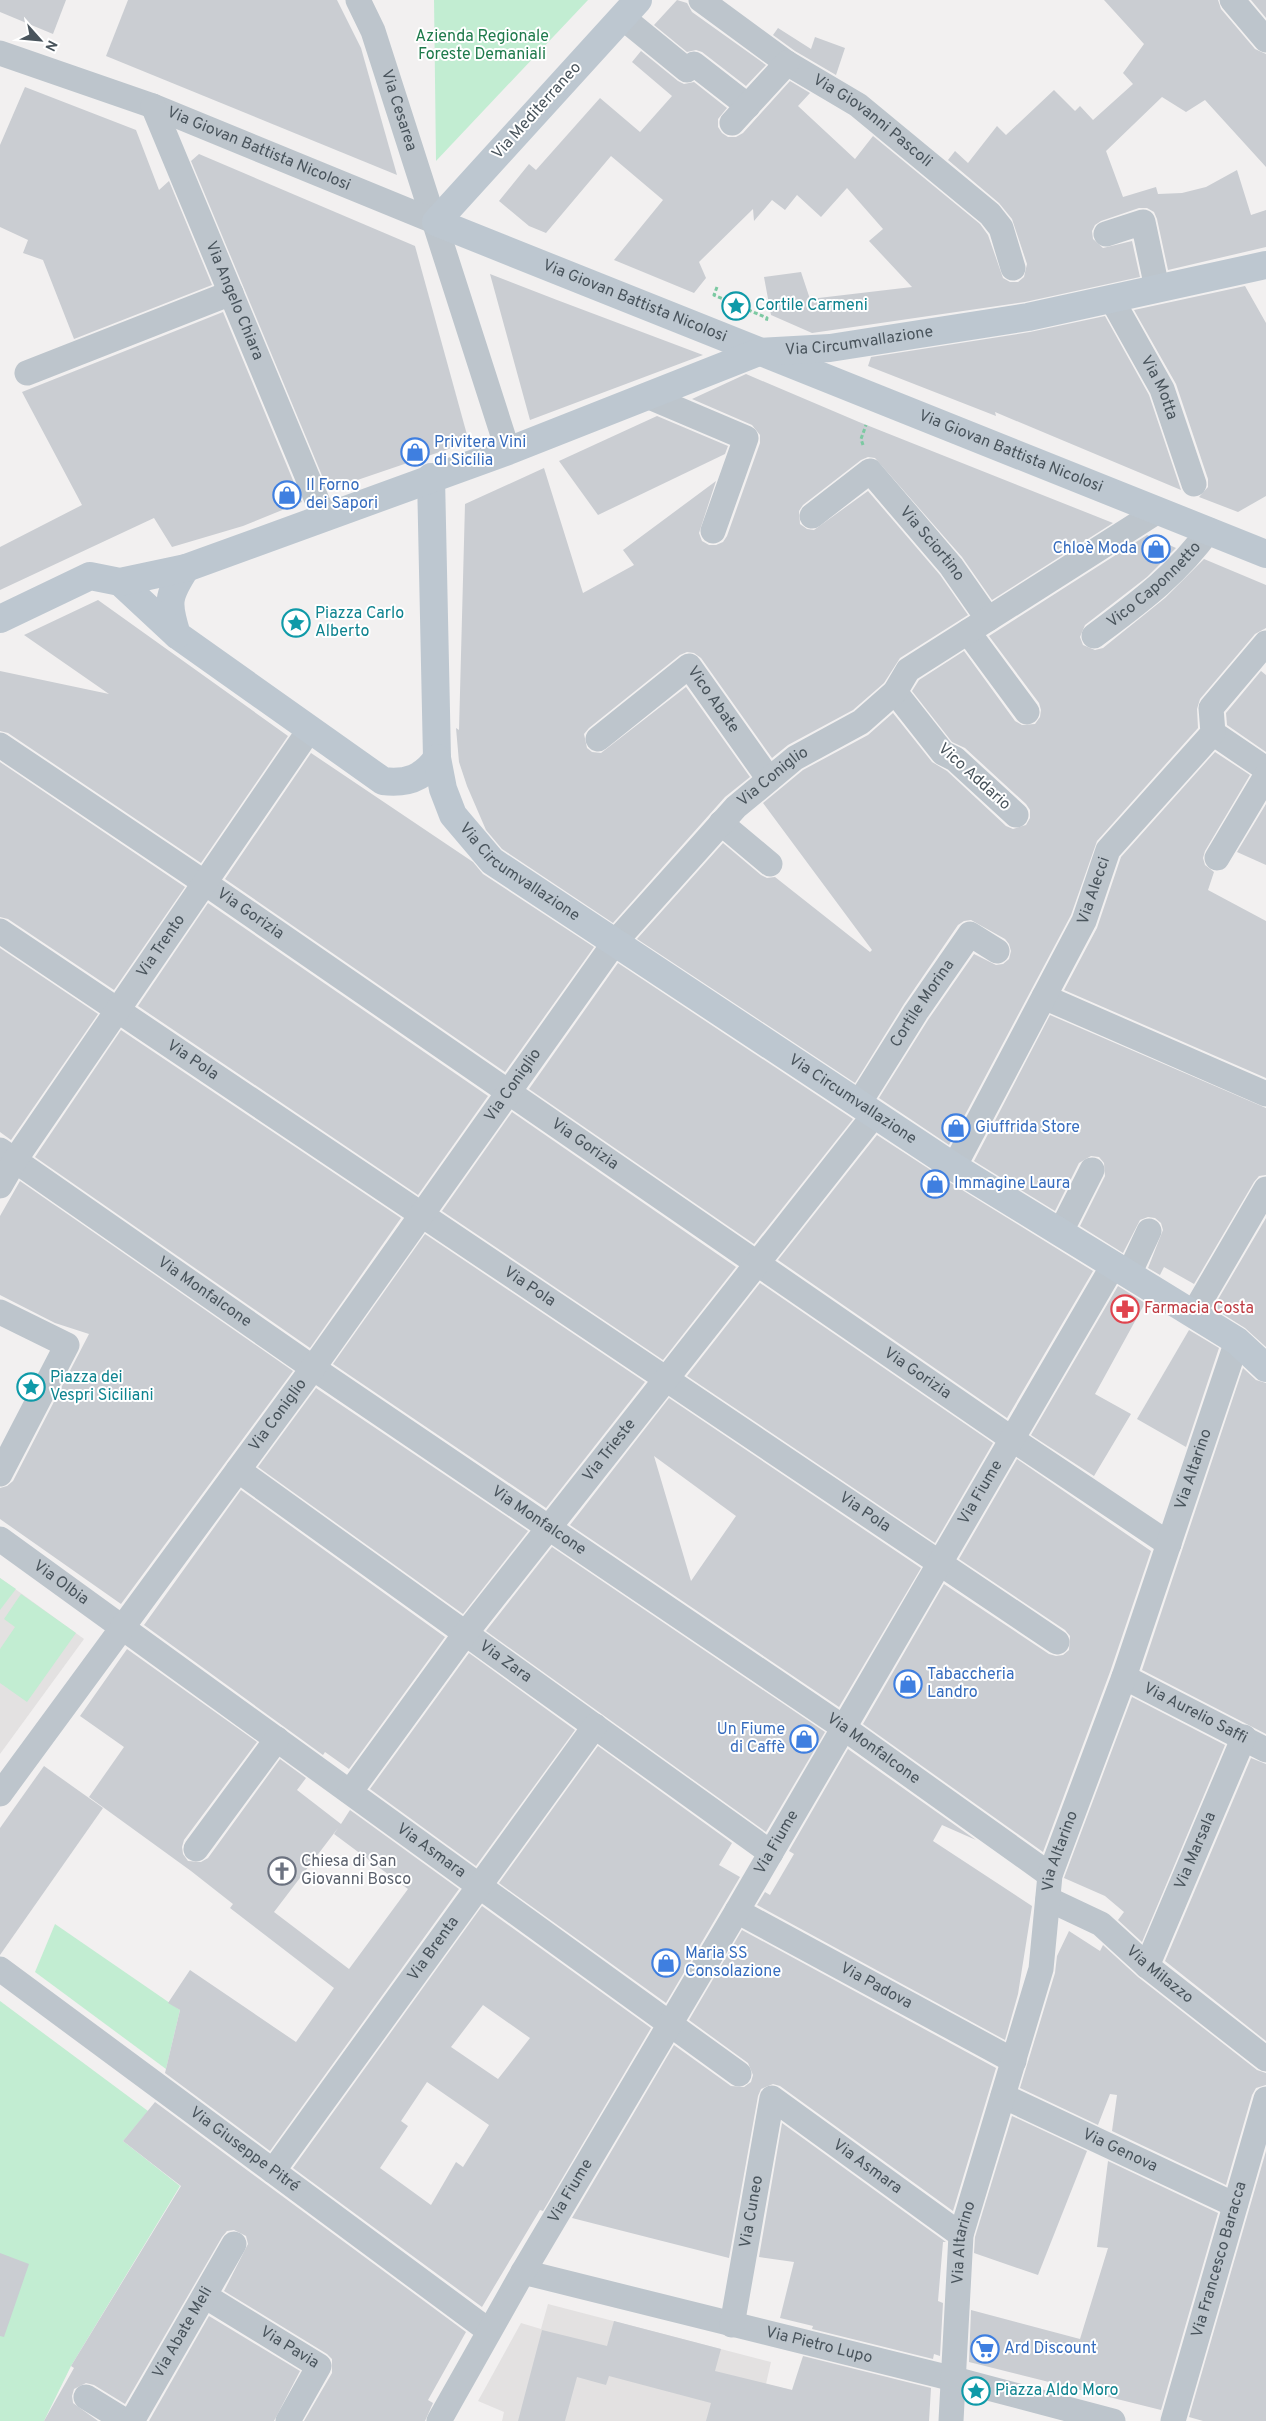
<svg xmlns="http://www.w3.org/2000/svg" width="1266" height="2421" font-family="Overpass,sans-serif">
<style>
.education{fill:#e3e1e1}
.green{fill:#c2edd2}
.building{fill:#cacdd2;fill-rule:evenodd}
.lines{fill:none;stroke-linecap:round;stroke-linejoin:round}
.path{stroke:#7cc9a2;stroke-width:3;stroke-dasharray:4 2.5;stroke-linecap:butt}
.street{stroke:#bdc5cc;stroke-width:25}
.secondary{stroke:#bdc7d0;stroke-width:28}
.labels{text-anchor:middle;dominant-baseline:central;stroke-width:4;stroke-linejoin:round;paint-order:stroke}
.park-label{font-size:16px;fill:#1e7a4b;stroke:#fff}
.street-label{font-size:16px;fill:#49545c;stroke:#fff}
.culture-label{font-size:16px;fill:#0d838f;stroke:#fff;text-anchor:start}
.shop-label{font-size:16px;fill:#366cbe;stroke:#fff;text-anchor:start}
.health-label{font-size:16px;fill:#be3a42;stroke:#fff;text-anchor:start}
.worship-label{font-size:16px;fill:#5b616d;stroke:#fff;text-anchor:start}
</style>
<rect width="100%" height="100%" fill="#f2f0f0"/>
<g class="education">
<path d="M0 1578 84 1639 0 1754Z"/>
<path d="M548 2304 771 2362 766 2384 792 2390 785 2421H502L504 2412 478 2401 521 2323 541 2329Z"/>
</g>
<g class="green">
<path d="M434 0H588L436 161Z"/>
<path d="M0 1578 16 1589 0 1610Z"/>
<path d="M21 1594 76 1633 27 1702 0 1683V1649L15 1627 4 1619Z"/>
<path d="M55 1924 180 2010 166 2069 35 1972Z"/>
<path d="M0 2001 148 2111 123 2141 180 2186 71 2366 44 2421H0Z"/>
</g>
<g class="building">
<path d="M0 0H66L53 34 0 12Z"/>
<path d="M128 0H337L361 48 397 175 106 56Z"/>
<path d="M677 0 687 3 692 12 766 65 746 86 702 52 696 50 687 52 654 25Z"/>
<path d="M1104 0H1218L1221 9 1255 49 1266 54V167L1205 100 1186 112 1162 97 1106 151 1123 197 1156 187 1158 194 1182 193 1206 187 1237 170 1251 215 1266 210V247L1168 270 1157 219 1154 212 1147 208H1139L1101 221 1095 225 1092 231 1093 239 1103 248 1132 241 1140 277 1025 302 812 333 771 315 764 277 801 272 810 299 912 287 869 241 883 229 847 188 821 217 797 195 785 210 772 200 754 221 753 209 699 262 706 278 694 293 614 260 663 200 611 156 546 233 529 226 499 201 529 164 536 170 600 98 640 132 672 96 632 62 641 51 678 81 684 84 694 82 727 108 718 119V127L722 133 728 137H736L743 133 790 81 810 93 798 106 855 159 873 136 980 224 988 235 1003 278 1010 282H1018L1024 277 1027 264 1012 219 999 203 948 160 955 151 968 163 997 126 1006 135 1054 90 1075 111 1080 106 1093 120 1133 84 1123 73 1144 44Z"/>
<path d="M1251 0H1266V18Z"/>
<path d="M778 28 811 49 815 37 845 48 836 75 795 51 773 35Z"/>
<path d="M25 87 136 130 159 190 169 181 212 285 74 339 43 260 23 253 28 240 0 227V145Z"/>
<path d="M199 154 415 246 469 442 328 490 191 161Z"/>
<path d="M490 274 557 300 703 355 530 420Z"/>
<path d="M1245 286 1266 323V496L1238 512 1199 497 1208 487V479L1176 384 1134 310Z"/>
<path d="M223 312 302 502 243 526 172 547 154 518 0 590V547L82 505 22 392Z"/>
<path d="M1105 316 1149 395 1181 490 995 412 996 416 868 366 871 357 1030 332Z"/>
<path d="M746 374 859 422 1113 523 992 600 962 557 875 458 868 457 861 460 803 505 799 511 800 524 807 529 814 530 868 491 940 575 968 615 900 658 884 683 853 710 788 745 772 758 701 658 694 653 687 652 680 655 589 728 584 734 587 748 592 752 601 753 686 687 750 777 725 797 613 923 502 849 486 830 467 786 459 762 456 728 459 730 465 504 544 468 583 593 634 565 623 550 716 481 699 533 702 541 709 545H716L723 542 727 536 760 443V435L752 425 692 399Z"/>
<path d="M657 416 728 446 725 454 598 515 559 461Z"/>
<path d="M1147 535 1176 548 1147 577 1085 625 1080 637 1083 645 1095 650 1103 648 1165 598 1204 559 1266 585V628L1255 634 1200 699 1197 709 1198 728 1097 841 1071 915 949 1145 879 1098 928 1020 974 954 996 965 1003 964 1009 959 1011 951 1009 944 1005 939 971 920 964 921 958 925 904 1004 855 1083 637 939 723 843 761 875 767 878 775 877 870 952 872 950 763 803 803 770 868 735 893 713 932 762 947 771 1006 826 1013 829 1026 825 1030 818V810L1026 804 965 748 952 742 912 691 919 680 964 651 1015 721 1022 725 1035 724 1040 717 1041 710 1039 703 989 636Z"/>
<path d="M98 600 288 736 201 863 8 733 0 731V671L109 694 24 635Z"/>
<path d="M1261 671 1266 675V752L1227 725 1226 713Z"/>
<path d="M1215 752 1250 775 1205 851 1203 858 1205 865 1214 872 1208 890 1266 921V1078L1064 990 1097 928 1121 857Z"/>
<path d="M311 753 473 862 483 874 594 947 505 1072 225 879Z"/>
<path d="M0 762 185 887 114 990 8 919 0 917Z"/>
<path d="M1266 804V865L1237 852Z"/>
<path d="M208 903 488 1096 418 1195 138 1006Z"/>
<path d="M0 948 98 1014 11 1140 0 1132Z"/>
<path d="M618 963 853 1119 754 1244 529 1089Z"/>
<path d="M1050 1015 1266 1108V1175L1259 1176 1254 1182 1194 1284 1164 1267 1160 1275 1148 1268 1163 1230 1161 1223 1155 1218 1148 1217 1140 1220 1123 1253 1080 1226 1105 1176 1104 1163 1099 1157 1091 1156 1079 1163 1055 1211 974 1161Z"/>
<path d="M121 1030 401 1218 310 1348 35 1157Z"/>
<path d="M512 1112 736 1267 663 1360 442 1211Z"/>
<path d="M877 1135 946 1180 1093 1271 1007 1418 778 1260Z"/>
<path d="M20 1181 293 1371 121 1604 0 1519V1488L7 1486 13 1481 89 1334 55 1323 0 1295V1216Z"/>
<path d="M1266 1218V1347L1245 1328 1213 1308Z"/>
<path d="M425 1234 645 1382 546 1508 333 1364Z"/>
<path d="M760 1283 993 1443 935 1543 687 1376Z"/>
<path d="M1118 1286 1145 1303 1095 1394 1131 1414 1094 1476 1031 1435Z"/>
<path d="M1189 1330 1219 1348 1186 1447 1137 1419Z"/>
<path d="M1243 1368 1256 1380 1266 1383V1734L1142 1670Z"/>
<path d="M316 1388 528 1531 463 1614 258 1467Z"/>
<path d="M669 1398 921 1568 839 1707 570 1525ZM654 1456 736 1516 691 1581Z"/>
<path d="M1017 1459 1151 1551 1110 1672 1043 1852 863 1724 944 1584 1049 1654 1056 1656 1063 1655 1069 1650 1070 1636 1065 1630 959 1559Z"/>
<path d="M241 1490 445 1637 349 1769 325 1752 323 1755 144 1625Z"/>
<path d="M552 1547 825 1732 766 1832 486 1631Z"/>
<path d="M127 1649 257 1742 184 1840 182 1847 183 1854 188 1861 201 1862 208 1858 280 1759 306 1778 297 1790 341 1824 350 1810 459 1889 270 2151 165 2073 180 2010 168 2003 190 1970 296 2042 334 1988 230 1908 233 1904 191 1871 89 1797 124 1747 80 1716ZM338 1828 334 1834 408 1889 349 1969 274 1912Z"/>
<path d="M469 1653 575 1730 476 1866 370 1789Z"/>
<path d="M1132 1697 1225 1745 1142 1942 1118 1920 1124 1912 1105 1896 1064 1878Z"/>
<path d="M598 1746 732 1843 719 1865 740 1877 666 2003 499 1883Z"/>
<path d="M848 1749 976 1840 942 1825 933 1841 1032 1906 1018 1994 1005 2040 757 1905 765 1892 770 1895 794 1854 789 1851Z"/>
<path d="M1251 1758 1266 1764V2041L1165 1961Z"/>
<path d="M44 1766 103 1808 0 1955V1828Z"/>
<path d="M482 1906 651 2028 543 2211 540 2210 482 2307 293 2168ZM483 2005 530 2038 498 2079 451 2047ZM427 2082 489 2125 463 2167 456 2162 431 2205 380 2168 408 2126 401 2121Z"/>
<path d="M742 1930 996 2068 953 2211 780 2086 773 2084 761 2089 758 2096 729 2258 572 2218 674 2045 731 2086 744 2087 751 2082 753 2075 748 2063 689 2020Z"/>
<path d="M1069 1931 1100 1951 1103 1945 1138 1977 1257 2070 1266 2073V2085L1256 2088 1252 2095 1226 2185 1112 2131 1117 2095 1110 2094 1098 2125 1020 2088 1055 1973 1057 1956Z"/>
<path d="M155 2102 466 2332 428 2400 433 2403 425 2421H304L332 2373V2359L327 2354 224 2291 248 2244 246 2236 234 2230 227 2231 222 2237 125 2404 94 2385 86 2383 74 2389 72 2396 73 2403 98 2421H44L74 2368 71 2366 181 2186 123 2141Z"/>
<path d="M1012 2116 1087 2151 1038 2275 974 2253 975 2237Z"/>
<path d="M782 2123 946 2242H943L938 2301 943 2303 940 2356 934 2354 933 2359 812 2329 813 2326 780 2318 794 2262 759 2257Z"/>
<path d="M1266 2151V2421H1203L1189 2417Z"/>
<path d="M1108 2161 1218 2213 1161 2410 969 2362 971 2310 1080 2339 1108 2248 1097 2247Z"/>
<path d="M0 2253 29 2264 4 2337 0 2336Z"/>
<path d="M209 2316 300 2371 274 2421H149Z"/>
<path d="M614 2321 721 2349 715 2371 792 2390 803 2356 931 2388 929 2421H706L711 2403 609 2376 606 2385 577 2377 565 2421H518L542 2330 607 2346Z"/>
</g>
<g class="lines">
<g class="path">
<path d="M717 287 714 295 767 318 766 322"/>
<path d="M863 445 861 439 866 425"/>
</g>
<g class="street">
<path id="s1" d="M358 0 373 31 508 451"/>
<path id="s2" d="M701 0 787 63 858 105 990 214 1001 228 1013 268"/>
<path d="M1232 0 1266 40"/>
<path d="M622 17 687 70 694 64 748 106"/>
<path id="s3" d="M0 53 153 106 436 222"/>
<path id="s4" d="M153 106 324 517"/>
<path d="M732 123 787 63"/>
<path d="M1106 234 1143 222 1157 288"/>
<path id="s5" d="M1111 298 1162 389 1194 484"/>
<path d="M27 373 231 293"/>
<path d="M647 396 746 438 713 531"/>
<path id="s6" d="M812 516 870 471 951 566 988 619"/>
<path d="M968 632 1027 712"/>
<path id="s7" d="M1094 636C1138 603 1177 575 1209 530"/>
<path d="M895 692 943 753 955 759 1016 815"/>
<path d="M1213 733 1266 769"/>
<path id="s8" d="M598 739 689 666 769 779"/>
<path id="s9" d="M0 745 205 883 1012 1439 1169 1544"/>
<path d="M721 823 770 864"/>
<path d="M1217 858 1266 776"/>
<path id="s10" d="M0 931 1057 1642"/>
<path d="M1044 997 1266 1094"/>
<path id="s11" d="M859 1103 916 1012 970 934 997 951"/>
<path id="s12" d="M0 1150 313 1368 844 1728 1050 1875"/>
<path id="s13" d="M954 1167 1084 921 1108 850 1213 733 1211 708 1266 643"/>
<path id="s14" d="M0 1186 15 1160 310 729"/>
<path d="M1061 1231 1092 1170"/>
<path d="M1129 1274 1149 1231"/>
<path d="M0 1312 67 1345 0 1474"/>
<path d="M1193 1314 1266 1189"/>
<path id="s15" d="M238 1470 771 1853"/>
<path id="s16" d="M0 1539 739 2074"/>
<path id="s17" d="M1124 1677 1266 1750"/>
<path id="s18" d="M350 1792 465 1634 875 1114"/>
<path id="s19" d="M0 1794 313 1368 615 942 736 807 795 758 861 722 895 692 908 670 1158 511"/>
<path d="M196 1849 277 1739"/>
<path id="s20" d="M1048 1899 1101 1924 1147 1966 1266 2059"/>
<path id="s21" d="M737 1911 1014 2061"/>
<path id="s22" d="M1147 1966 1244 1737"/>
<path id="s23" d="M0 1969 489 2331"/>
<path id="s24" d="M1003 2096 1235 2205"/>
<path id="s25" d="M273 2171 595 1726"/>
<path id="s26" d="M523 2272 954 2379 1113 2421"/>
<path id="s27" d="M205 2296 319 2366 288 2421"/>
<path id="s28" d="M732 2325 772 2098 961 2235"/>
<path d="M86 2397 125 2421"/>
<path id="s29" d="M132 2421 234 2244"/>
<path id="s30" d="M439 2421 523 2272 737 1911 1114 1264"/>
<path id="s31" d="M951 2421 961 2235 1041 1969 1050 1875 1124 1677 1237 1341"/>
<path id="s32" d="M1173 2421 1266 2099"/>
</g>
<g class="secondary">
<path id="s33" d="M638 0 436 222 1266 554"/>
<path d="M186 568C167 597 167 603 177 635L383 781C406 784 424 778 437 758L431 477"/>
<path d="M120 582 177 635"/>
<path id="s34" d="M0 619 90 576 120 582 186 568 508 451 759 352 830 348 1028 317 1266 265"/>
<path id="s35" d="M437 758 443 789 453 815 492 861 954 1167 1237 1341 1266 1368"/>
</g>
</g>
<defs>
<g id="sight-ring" transform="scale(1.4375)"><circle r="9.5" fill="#fff" stroke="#0f9aa8" stroke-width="1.5"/><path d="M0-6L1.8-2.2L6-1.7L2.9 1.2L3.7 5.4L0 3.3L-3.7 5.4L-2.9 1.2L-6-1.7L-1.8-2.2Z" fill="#0f9aa8"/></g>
<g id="shop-ring" transform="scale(1.4375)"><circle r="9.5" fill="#fff" stroke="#3f7fe0" stroke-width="1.5"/><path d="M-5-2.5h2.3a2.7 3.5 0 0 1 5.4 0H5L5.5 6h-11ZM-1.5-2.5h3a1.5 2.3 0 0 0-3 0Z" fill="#3f7fe0"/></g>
<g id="pharmacy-ring" transform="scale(1.4375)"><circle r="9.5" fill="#fff" stroke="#e0444e" stroke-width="1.5"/><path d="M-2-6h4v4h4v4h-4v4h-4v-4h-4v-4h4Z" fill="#e0444e"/></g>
<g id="church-ring" transform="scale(1.4375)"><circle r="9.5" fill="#fff" stroke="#6b7280" stroke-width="1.5"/><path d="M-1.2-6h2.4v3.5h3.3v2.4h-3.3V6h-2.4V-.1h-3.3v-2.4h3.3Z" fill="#6b7280"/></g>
<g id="supermarket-ring" transform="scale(1.4375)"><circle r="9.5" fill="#fff" stroke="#3f7fe0" stroke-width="1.5"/><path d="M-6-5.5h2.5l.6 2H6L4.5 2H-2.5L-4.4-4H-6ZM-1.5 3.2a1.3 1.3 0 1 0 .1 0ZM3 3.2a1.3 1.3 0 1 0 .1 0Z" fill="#3f7fe0"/></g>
</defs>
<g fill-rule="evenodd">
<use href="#sight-ring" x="736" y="306"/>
<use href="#shop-ring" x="415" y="452"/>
<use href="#shop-ring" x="287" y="495"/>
<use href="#shop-ring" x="1156" y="549"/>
<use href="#sight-ring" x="296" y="623"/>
<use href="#shop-ring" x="956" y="1128"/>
<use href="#shop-ring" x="935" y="1184"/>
<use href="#pharmacy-ring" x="1125" y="1309"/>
<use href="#sight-ring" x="31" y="1387"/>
<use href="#shop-ring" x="908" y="1684"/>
<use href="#shop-ring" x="804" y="1739"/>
<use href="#church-ring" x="282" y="1871"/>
<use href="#shop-ring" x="666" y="1963"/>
<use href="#supermarket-ring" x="985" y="2349"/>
<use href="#sight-ring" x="976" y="2391"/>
</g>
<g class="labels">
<g class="park-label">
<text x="482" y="37">Azienda Regionale<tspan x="482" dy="18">Foreste Demaniali</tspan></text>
</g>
<g class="street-label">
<text stroke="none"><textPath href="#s1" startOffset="118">Via Cesarea</textPath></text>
<text transform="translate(537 111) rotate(-48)">Via Mediterraneo</text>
<text stroke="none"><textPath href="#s2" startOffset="210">Via Giovanni Pascoli</textPath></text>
<text stroke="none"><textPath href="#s3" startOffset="276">Via Giovan Battista Nicolosi</textPath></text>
<text stroke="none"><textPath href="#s4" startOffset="211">Via Angelo Chiara</textPath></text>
<text stroke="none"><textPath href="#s33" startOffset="514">Via Giovan Battista Nicolosi</textPath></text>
<text stroke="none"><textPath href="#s34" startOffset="911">Via Circumvallazione</textPath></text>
<text stroke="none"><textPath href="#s5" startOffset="102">Via Motta</textPath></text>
<text stroke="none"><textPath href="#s33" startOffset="919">Via Giovan Battista Nicolosi</textPath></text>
<text stroke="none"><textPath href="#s6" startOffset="169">Via Sciortino</textPath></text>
<text stroke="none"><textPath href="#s7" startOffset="79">Vico Caponnetto</textPath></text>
<text stroke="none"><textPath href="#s8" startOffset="158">Vico Abate</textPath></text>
<text transform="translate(974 777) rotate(42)">Vico Addario</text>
<text stroke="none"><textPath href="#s19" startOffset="1280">Via Coniglio</textPath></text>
<text stroke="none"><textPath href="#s35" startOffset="148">Via Circumvallazione</textPath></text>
<text stroke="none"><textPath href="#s13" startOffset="310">Via Alecci</textPath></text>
<text stroke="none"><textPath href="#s9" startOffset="302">Via Gorizia</textPath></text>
<text stroke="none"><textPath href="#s14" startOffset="289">Via Trento</textPath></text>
<text stroke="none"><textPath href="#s11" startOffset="118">Cortile Morina</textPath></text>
<text stroke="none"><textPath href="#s10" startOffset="232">Via Pola</textPath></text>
<text stroke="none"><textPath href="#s19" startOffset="875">Via Coniglio</textPath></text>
<text stroke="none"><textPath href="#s35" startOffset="552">Via Circumvallazione</textPath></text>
<text stroke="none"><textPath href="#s9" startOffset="708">Via Gorizia</textPath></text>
<text stroke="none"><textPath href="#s10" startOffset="638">Via Pola</textPath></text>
<text stroke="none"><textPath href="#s12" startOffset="249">Via Monfalcone</textPath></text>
<text stroke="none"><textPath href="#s9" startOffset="1112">Via Gorizia</textPath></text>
<text stroke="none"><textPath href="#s19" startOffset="470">Via Coniglio</textPath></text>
<text stroke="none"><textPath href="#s18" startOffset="429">Via Trieste</textPath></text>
<text stroke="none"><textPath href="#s31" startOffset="989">Via Altarino</textPath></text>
<text stroke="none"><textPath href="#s30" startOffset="1075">Via Fiume</textPath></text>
<text stroke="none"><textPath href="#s10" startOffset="1042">Via Pola</textPath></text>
<text stroke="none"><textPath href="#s12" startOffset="654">Via Monfalcone</textPath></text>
<text stroke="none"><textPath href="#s16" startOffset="75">Via Olbia</textPath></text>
<text stroke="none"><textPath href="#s15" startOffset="329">Via Zara</textPath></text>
<text stroke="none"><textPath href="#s17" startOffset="80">Via Aurelio Saffi</textPath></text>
<text stroke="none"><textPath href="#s12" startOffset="1059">Via Monfalcone</textPath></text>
<text stroke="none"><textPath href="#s30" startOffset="670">Via Fiume</textPath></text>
<text stroke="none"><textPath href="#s16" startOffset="532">Via Asmara</textPath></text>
<text stroke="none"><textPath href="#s22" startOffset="125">Via Marsala</textPath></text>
<text stroke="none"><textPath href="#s31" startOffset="584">Via Altarino</textPath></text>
<text stroke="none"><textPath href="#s25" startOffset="274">Via Brenta</textPath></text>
<text stroke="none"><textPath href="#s20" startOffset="136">Via Milazzo</textPath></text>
<text stroke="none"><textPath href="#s21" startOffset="158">Via Padova</textPath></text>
<text stroke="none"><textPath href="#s23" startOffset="304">Via Giuseppe Pitré</textPath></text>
<text stroke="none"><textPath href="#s24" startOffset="129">Via Genova</textPath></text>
<text stroke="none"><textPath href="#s28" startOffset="348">Via Asmara</textPath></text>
<text stroke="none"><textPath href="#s30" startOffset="265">Via Fiume</textPath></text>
<text stroke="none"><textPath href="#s28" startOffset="115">Via Cuneo</textPath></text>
<text stroke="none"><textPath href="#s31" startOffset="179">Via Altarino</textPath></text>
<text stroke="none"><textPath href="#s32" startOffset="168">Via Francesco Baracca</textPath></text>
<text stroke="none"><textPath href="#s29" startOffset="102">Via Abate Meli</textPath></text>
<text stroke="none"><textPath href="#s26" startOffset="305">Via Pietro Lupo</textPath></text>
<text stroke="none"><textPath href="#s27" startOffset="99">Via Pavia</textPath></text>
</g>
<g class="culture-label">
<text x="755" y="306">Cortile Carmeni</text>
<text x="315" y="614">Piazza Carlo<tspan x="315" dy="18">Alberto</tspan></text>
<text x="50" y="1378">Piazza dei<tspan x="50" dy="18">Vespri Siciliani</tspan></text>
<text x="995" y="2391">Piazza Aldo Moro</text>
</g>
<g class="shop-label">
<text x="434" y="443">Privitera Vini<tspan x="434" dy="18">di Sicilia</tspan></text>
<text x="306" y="486">Il Forno<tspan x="306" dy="18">dei Sapori</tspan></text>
<text x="1137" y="549" text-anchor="end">Chloè Moda</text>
<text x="975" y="1128">Giuffrida Store</text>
<text x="954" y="1184">Immagine Laura</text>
<text x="927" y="1675">Tabaccheria<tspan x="927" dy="18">Landro</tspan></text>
<text x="785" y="1730" text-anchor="end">Un Fiume<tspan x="785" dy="18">di Caffè</tspan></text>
<text x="685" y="1954">Maria SS<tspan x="685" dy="18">Consolazione</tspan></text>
<text x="1004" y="2349">Ard Discount</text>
</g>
<g class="health-label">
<text x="1144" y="1309">Farmacia Costa</text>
</g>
<g class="worship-label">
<text x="301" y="1862">Chiesa di San<tspan x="301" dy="18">Giovanni Bosco</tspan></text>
</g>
</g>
<g transform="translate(40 40) rotate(117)" stroke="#ffffff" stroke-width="4" paint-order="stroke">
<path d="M0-4L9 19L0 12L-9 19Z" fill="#49545c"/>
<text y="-8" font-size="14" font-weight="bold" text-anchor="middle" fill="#49545c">N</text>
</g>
</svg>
